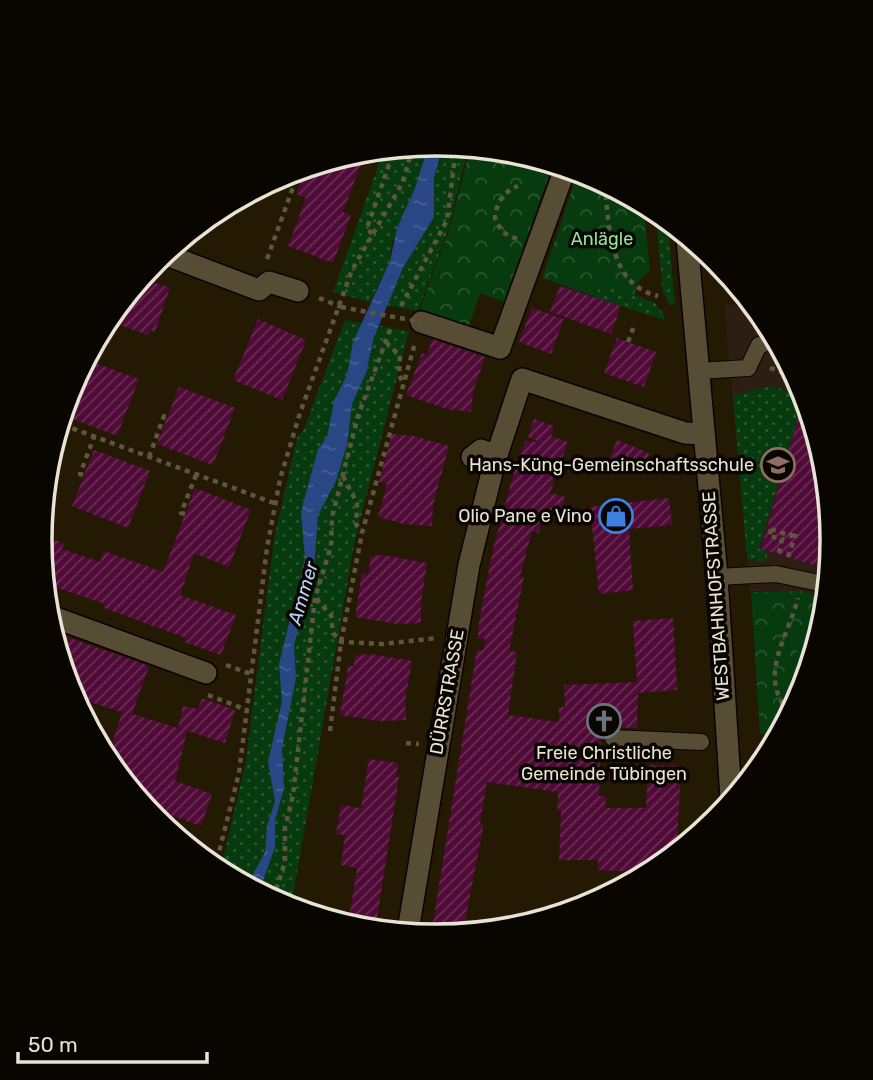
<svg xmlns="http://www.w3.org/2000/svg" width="873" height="1080" font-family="Rubik,sans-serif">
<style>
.education{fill:#2d1e14}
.grass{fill:url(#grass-dots)}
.park{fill:url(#park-crowns)}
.pitch{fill:#073a0e}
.water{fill:url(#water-ripples)}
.building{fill:url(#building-hatch)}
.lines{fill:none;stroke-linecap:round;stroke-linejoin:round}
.service-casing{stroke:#0d0400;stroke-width:18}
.minor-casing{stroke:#0d0400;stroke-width:24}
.secondary-casing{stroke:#0d0400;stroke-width:24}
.path{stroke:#5f5642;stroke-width:4.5;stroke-dasharray:5 5;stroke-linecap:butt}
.service{stroke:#574c34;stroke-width:16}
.minor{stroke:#574c34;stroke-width:21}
.secondary{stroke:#574c34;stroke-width:21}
.path-bridge{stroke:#5f5642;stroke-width:4.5;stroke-dasharray:5 5;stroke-linecap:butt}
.labels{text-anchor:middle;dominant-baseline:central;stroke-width:7;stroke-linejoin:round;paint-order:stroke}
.park-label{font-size:18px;fill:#92e895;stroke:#090501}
.poi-label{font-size:18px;fill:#e9e3d5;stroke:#090501;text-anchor:end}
.street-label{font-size:18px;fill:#e9e3d5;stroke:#090501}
.water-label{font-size:19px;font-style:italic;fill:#c0d3f9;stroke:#090501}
.rim{fill:none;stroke:#e9e3d5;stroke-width:3.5}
</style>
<defs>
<pattern id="grass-dots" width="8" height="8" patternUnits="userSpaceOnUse" patternTransform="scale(1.75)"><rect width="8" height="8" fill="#073a0e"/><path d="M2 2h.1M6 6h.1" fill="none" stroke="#2b5630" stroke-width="1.8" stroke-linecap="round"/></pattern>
<pattern id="park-crowns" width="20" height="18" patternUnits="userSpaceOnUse" patternTransform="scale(1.75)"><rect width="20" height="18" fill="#073a0e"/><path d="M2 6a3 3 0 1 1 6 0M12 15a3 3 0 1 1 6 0" fill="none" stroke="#2b5630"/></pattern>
<pattern id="water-ripples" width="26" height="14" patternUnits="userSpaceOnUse" patternTransform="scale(1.75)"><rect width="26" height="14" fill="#294685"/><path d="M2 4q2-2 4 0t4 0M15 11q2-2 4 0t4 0" fill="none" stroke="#486195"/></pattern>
<pattern id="building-hatch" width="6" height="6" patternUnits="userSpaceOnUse" patternTransform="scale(1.75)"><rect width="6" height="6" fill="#500a37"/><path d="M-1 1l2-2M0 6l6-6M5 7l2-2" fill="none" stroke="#692e53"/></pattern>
</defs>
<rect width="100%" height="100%" fill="#241903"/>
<path class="education" d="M724 302 751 311 803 389 833 540 821 597 800 591H750Z"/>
<g class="grass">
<path d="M444 145 468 150 447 233 418 311 386 305 396 281 434 217V178Z"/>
<path d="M427 146 415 188 392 243 390 261 370 302 333 292 382 155Z"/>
<path d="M656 220 668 227 675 305H670L663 292Z"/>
<path d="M586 275 637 283 633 294 655 303 665 316 664 320 594 297Z"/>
<path d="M345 320 409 331 355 540 291 907 222 864 246 760 274 539 297 438 304 429Z"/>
<path d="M773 386 804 397 759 549 768 552 765 563 747 558 733 395Z"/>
</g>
<g class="park">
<path d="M470 150 515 159 550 172 504 302 480 293 469 326 420 309 448 233Z"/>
<path d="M578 172 589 174 644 211 650 270 637 283 634 295 603 284 593 296 542 278Z"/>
<path d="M800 591 821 597 802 692 774 734H760L751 592Z"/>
</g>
<path class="pitch" d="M803 633 814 636 802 692 793 706 781 702Z"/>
<path class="water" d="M437 144 443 145 434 178V217L403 268 374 337 366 373 352 404 347 445 336 481 318 515 314 569 294 645 296 678 282 748 284 788 275 820V847L260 889 249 882 265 852 267 826 275 801 268 762 282 701 279 664 305 558 301 512 318 449 327 437 334 401 347 375 353 342 390 261 397 228 415 188 428 146Z"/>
<g class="building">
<path d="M363 158 343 212 351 215 333 263 288 246 306 198 296 194 305 170Z"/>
<path d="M144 279 170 288 155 332 150 330 148 335 114 323Z"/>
<path d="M560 286 621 306 611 334 550 312Z"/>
<path d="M532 308 564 319 551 354 519 342Z"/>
<path d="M258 319 306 340 282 400 233 380Z"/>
<path d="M617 338 656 352 644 387 604 373Z"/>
<path d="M432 339 485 357 473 392 471 412 447 409 406 395 422 353 427 355Z"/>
<path d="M89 361 139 379 117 436 65 416 71 388Z"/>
<path d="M179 387 235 408 213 465 157 444Z"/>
<path d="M804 397 833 540 827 569 761 549Z"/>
<path d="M534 419 554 426 551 436 568 442 550 493 565 497 560 520 543 515 539 533 532 531 520 576 524 577 509 651 517 652 508 715 559 722V707H565L564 685 637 682 633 621 673 618 677 690 638 693V688L637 728 601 727 599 796H606L605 808H646L648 765 681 766 677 846 639 872 598 870V860H559L561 811H557L558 792 487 782 480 823H484L463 931 436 936 431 935 473 673 477 650H484L485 639 478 638 479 622 493 549 513 476 525 441 540 442 528 437Z"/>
<path d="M392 434 413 436 449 446 433 505 432 526 404 524 378 517 387 484 379 482Z"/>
<path d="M617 440 649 453 642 474 608 462Z"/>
<path d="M94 450 150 471 128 528 72 506Z"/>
<path d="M195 488 251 510 229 567 194 553 180 595 236 615 221 655 184 642 186 638 104 608 105 604 49 585 41 535 64 543 62 549 100 562 104 551 163 572Z"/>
<path d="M669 498 672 525 629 529 633 590 599 594 590 507Z"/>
<path d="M383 555 427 563 421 602V623L397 624 355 617 362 573 368 574 371 556Z"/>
<path d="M59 634 149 666 132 714 178 728 183 706 198 709 202 698 235 710 225 743 187 731 175 781 212 794 201 826 148 807 110 751 122 712 74 697Z"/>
<path d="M370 654 412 661 405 702 406 720 379 721 340 715 348 666H354L355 655Z"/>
<path d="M369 759 398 763 396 777H399L376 924 349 919 357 868 341 865 345 835 336 834 341 805 361 808Z"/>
</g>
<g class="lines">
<g class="service-casing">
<g id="service">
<path d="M698 371 748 368 759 345 771 342"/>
<path d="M717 577 776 574 824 584"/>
<path d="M613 738 701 742"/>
</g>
</g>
<g class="minor-casing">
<g id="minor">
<path d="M164 254 259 290 269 282 298 291"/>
<path d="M421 322 500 348"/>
<path d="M500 348 565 169"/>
<path d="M472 457 481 450 497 456"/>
<path d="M56 618 206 673"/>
<path d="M408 931 469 565 494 464 522 379 685 433 703 434"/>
</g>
</g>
<g class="secondary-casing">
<path id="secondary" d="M687 240 717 577 731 798"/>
</g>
<g class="path">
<path d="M605 185C609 227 609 285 658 296"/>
<path d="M372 234 367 228 393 153"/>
<path d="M517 239 502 232 495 218C496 203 504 191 518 186"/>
<path d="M267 259 299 171"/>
<path d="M319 298 341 307"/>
<path d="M401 306 447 220 456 148"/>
<path d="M386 342 400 356 399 375 403 383"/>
<path d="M628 342 634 326"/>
<path d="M770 368 789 375 788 367"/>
<path d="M63 425 274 503"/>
<path d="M149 457 164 416 167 417"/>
<path d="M83 475 80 474 94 437"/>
<path d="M343 476 357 503 356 524 361 532"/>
<path d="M48 503 50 504"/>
<path d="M185 514 181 513 196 475"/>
<path d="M771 529 769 536 782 539 778 557"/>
<path d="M771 529 791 536 792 533"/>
<path d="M788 557 796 534"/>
<path d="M316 599 331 615 333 633 341 642 383 644 437 638"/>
<path d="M226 665 251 674"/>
<path d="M208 695 247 710"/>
<path d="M789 712C757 677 788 637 798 598"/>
<path d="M330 731 341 642 362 533 415 343"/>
<path d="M406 743 419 744"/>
<path d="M217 860 239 773 267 548 280 479 300 413 352 270 403 182 412 149"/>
<path d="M273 899 285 862V828L293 795 315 598 331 546 332 517 358 416 391 327"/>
</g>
<use href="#service" class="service"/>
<use href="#minor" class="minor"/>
<use href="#secondary" class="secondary"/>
<path class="path-bridge" d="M341 307 421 322"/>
</g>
<defs>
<g id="school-ring" transform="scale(1.75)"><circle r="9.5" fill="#090501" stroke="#8d6e63" stroke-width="1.5"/><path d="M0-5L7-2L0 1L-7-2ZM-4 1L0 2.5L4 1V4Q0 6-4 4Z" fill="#8d6e63"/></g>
<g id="shop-ring" transform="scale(1.75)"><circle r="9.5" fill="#090501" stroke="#3f7fe0" stroke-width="1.5"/><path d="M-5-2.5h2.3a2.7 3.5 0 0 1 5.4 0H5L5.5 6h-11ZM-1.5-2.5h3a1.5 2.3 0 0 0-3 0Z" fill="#3f7fe0"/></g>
<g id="church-ring" transform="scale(1.75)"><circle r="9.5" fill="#090501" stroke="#6b7280" stroke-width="1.5"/><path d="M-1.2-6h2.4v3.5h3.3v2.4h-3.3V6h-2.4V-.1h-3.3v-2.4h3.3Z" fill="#6b7280"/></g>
</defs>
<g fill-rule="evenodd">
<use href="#school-ring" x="778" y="465"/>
<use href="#shop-ring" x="616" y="516"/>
<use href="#church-ring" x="604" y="721"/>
</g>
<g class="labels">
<g class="park-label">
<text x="602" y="239">Anlägle</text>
</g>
<g class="poi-label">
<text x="754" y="465">Hans-Küng-Gemeinschaftsschule</text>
<text x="592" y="516">Olio Pane e Vino</text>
<text x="604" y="753" text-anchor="middle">Freie Christliche<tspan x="604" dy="21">Gemeinde Tübingen</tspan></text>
</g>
<g class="street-label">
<text transform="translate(716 596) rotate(-94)">WESTBAHNHOFSTRASSE</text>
<text transform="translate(447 692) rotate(-80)">DÜRRSTRASSE</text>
</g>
<g class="water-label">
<text transform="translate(303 593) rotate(-74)">Ammer</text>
</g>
</g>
<path d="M0 0H873V1080H0ZM52 540a384 384 0 1 1 768 0a384 384 0 1 1-768 0Z" fill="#090501" fill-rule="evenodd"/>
<path class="rim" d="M52 540a384 384 0 1 1 768 0a384 384 0 1 1-768 0Z"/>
<path d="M18 1052v10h189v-10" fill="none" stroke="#e9e3d5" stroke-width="3.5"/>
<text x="28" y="1052" font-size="21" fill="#e9e3d5" stroke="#090501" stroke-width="5" paint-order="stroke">50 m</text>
</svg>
